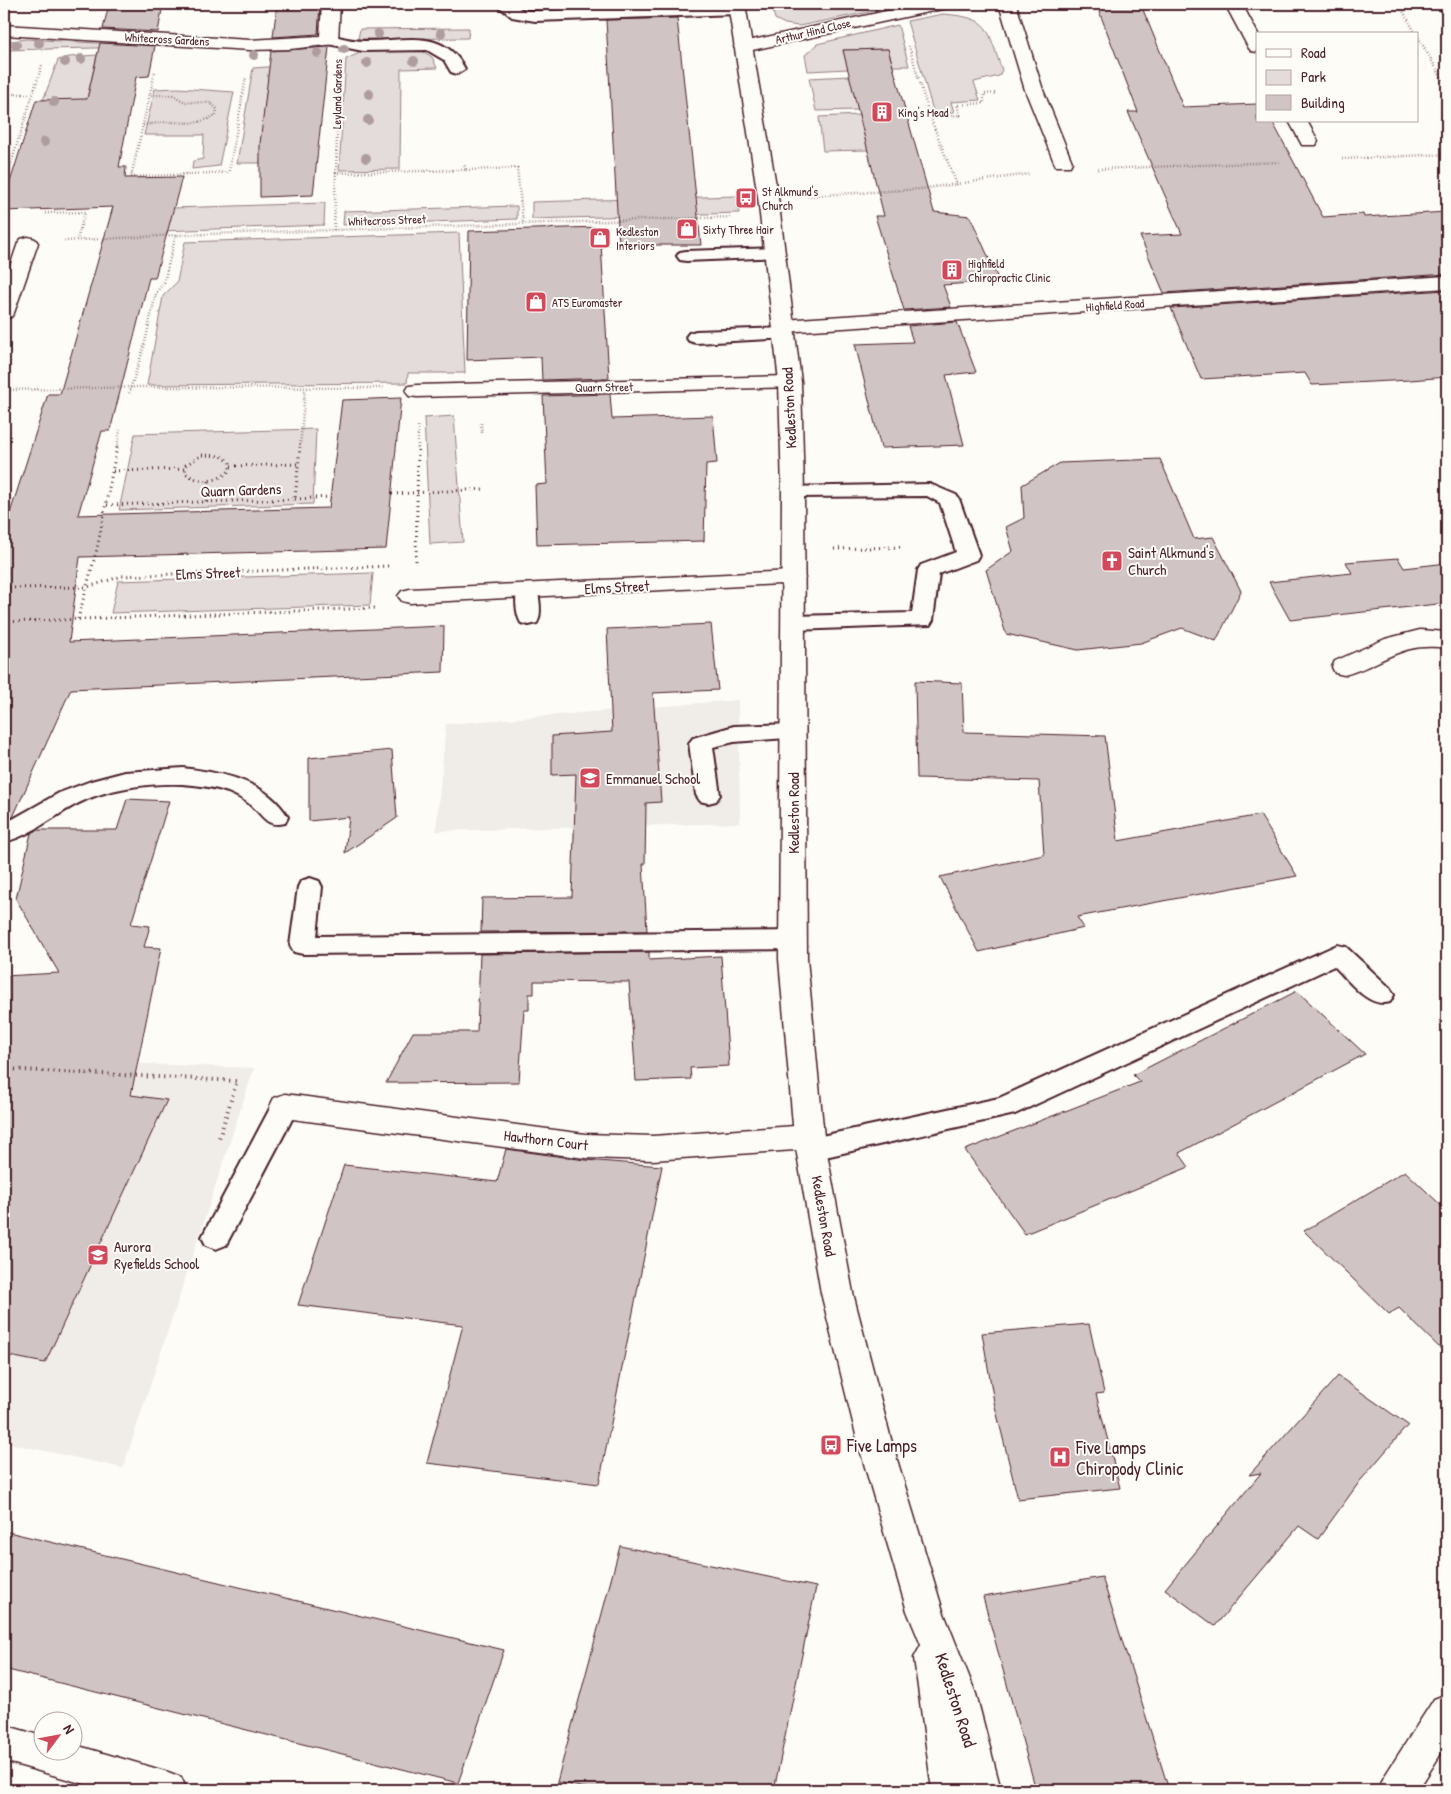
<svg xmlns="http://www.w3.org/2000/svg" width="1451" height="1794" font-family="'Patrick Hand',sans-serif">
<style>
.built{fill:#f0ece8}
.green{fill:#e3dcda;stroke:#967e82}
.building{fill:#d0c5c4;stroke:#4a1f2b}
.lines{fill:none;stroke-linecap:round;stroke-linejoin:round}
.lane-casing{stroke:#4a1f2b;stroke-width:4}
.street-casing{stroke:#4a1f2b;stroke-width:3}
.secondary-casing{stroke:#4a1f2b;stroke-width:3}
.primary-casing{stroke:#4a1f2b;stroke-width:3}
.path-far2{stroke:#4a1f2b;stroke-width:2.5;stroke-dasharray:0.5 2.5;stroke-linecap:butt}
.path-far1{stroke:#4a1f2b;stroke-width:3;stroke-dasharray:1 4;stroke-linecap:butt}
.path{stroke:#4a1f2b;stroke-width:4;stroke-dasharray:1 4.5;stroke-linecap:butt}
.lane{fill:#fdfcf7;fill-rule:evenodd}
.street{fill:#fdfcf7;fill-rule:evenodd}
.secondary{fill:#fdfcf7;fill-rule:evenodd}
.primary{fill:#fdfcf7;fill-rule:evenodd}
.tree{fill:#af9c9f}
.labels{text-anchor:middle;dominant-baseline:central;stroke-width:4;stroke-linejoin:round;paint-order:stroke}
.far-street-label{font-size:12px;fill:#4a1f2b;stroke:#fdfcf7}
.far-poi-label{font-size:12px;fill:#4a1f2b;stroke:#fdfcf7;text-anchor:start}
.street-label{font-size:15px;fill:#4a1f2b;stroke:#fdfcf7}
.poi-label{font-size:15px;fill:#4a1f2b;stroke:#fdfcf7;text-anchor:start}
.near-poi-label{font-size:18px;fill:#4a1f2b;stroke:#fdfcf7;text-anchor:start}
.near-street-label{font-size:18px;fill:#4a1f2b;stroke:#fdfcf7}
</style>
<rect width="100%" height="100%" fill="#fdfcf7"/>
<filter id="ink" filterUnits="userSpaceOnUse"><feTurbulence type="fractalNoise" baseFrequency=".02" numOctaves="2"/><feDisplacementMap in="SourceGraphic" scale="10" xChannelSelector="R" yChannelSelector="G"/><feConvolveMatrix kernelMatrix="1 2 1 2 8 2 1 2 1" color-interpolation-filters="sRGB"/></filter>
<g filter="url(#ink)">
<g class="built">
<path d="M738 700 740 823 436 831 446 724Z"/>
<path d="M4 1059 254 1068 123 1468 4 1442Z"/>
</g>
<g class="green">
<path d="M794 4H909L799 26 785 24 775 19 772 7Z"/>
<path d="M943 14C992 18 986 27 1002 70L999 76 974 82 980 100 951 102 954 112 934 114 907 21Z"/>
<path d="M898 25 909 66H893L888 49 843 50 848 69 808 71 805 55 817 44Z"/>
<path d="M469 28 468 38 358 39 360 29Z"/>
<path d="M26 39 132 45 140 47 4 50V42Z"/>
<path d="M384 49 422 51 432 57 437 68 401 69 400 169 339 170 346 59 362 52Z"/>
<path d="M97 55 83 116 17 170 58 60 69 57Z"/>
<path d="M282 66 266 93 260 163H237L253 68Z"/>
<path d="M850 76 858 110 816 111 809 78Z"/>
<path d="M178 88 234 92 219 166 192 169 193 161 203 159 204 135H144L155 89Z"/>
<path d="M859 115 868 150 823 151 819 117Z"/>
<path d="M737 196 739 213 532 219V202Z"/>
<path d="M325 203 324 225 107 233 112 210Z"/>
<path d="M517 206V219L343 225 344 211Z"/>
<path d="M459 233 465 373H408L407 383 147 385 163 296 177 282 185 242Z"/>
<path d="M454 416 463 542 430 544 424 418Z"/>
<path d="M316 429 313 504 119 510 135 434Z"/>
<path d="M373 573 370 605 111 613 118 581Z"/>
</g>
<g class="building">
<path d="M109 4H163L158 32 103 29Z"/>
<path d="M277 4H320L318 34 273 37Z"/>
<path d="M605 4H676L605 7Z"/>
<path d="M1141 5 1183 107 1257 104V121H1272L1323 217 1363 214 1364 217 1447 212V274L1164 293 1140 236 1182 234 1128 112H1138L1097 6Z"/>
<path d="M677 18 701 245H619L606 20Z"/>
<path d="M100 43 155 46 149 76 136 77 119 167H126L125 178 182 177 155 278H149L110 431H102L78 515 329 508 342 400 401 398 386 549 80 557 69 642 444 626 443 672 71 689 13 817 4 822V532L48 394H60L113 207 4 211V201L36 100 87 99Z"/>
<path d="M329 47 313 195 260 197V144L271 51Z"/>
<path d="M888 49 934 212 970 216 999 281 943 285 951 307 904 310 875 216H884L843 50Z"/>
<path d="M600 227 609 378 542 380 541 357 467 360 469 231Z"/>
<path d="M1447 290V377L1410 380 1312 385 1305 373 1201 379 1171 308Z"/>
<path d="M957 322 976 372 946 375 964 445 881 448 855 344 913 342 908 326Z"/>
<path d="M610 394 612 419 713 416 717 463 706 464 704 541 537 545 535 485 547 484 543 396Z"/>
<path d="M1160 459 1194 539 1213 537 1241 591 1216 641 1182 628 1141 643 1078 650 1006 634 986 570 1013 551 1006 527 1024 518 1022 485 1060 463Z"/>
<path d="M1398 558 1404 568 1447 563V603L1290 620 1269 582 1352 573 1346 562Z"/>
<path d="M711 624 718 690 653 693 661 802 646 803 645 864H643L647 931 481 932 482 898 572 897 576 774 552 775V736L612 732 607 629Z"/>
<path d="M915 681 962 683 964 732 1105 736 1118 841 1260 815 1297 876 1077 917 1084 928 979 952 940 877 1044 855 1039 781 917 778Z"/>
<path d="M392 750 397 818 345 853 349 817 309 821V758Z"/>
<path d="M127 799 169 801 131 924 150 926 144 947 161 948 131 1095 167 1100 45 1363 4 1355V976L59 973 16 899 31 833 38 830H117Z"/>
<path d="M649 952V960L721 956 729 1066 690 1068 691 1079 636 1081 629 982 534 981V994H529V1010H524L519 1082 386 1083 413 1032H477L480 954Z"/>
<path d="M1297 991 1365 1054 1179 1153 1189 1167 1025 1234 965 1150 1140 1082 1133 1075Z"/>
<path d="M506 1149 585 1160 662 1166 599 1484 427 1463 463 1325 298 1305 344 1165 497 1182Z"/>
<path d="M1405 1171 1447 1211V1355L1399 1308 1389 1314 1304 1231Z"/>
<path d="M1089 1324 1104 1393 1096 1394 1120 1488 1018 1499 994 1402 982 1333Z"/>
<path d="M1338 1376 1408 1425 1360 1481 1318 1539 1299 1526 1215 1626 1165 1589 1261 1473 1249 1475Z"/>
<path d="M4 1531 504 1650 458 1783 4 1669Z"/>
<path d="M620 1546 816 1587 774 1790H594L557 1782Z"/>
<path d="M1102 1577 1133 1675 1169 1790H1036L983 1597Z"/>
</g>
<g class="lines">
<g class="lane-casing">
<g id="lane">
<path d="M496 4H514L522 10 535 11 737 4 745 9 737 14 535 21 512 17Z"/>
<path d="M329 35C340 37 352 41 364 41 403 42 443 26 465 69L457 74 451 72 444 60 427 50 363 51 323 43 321 40 323 37Z"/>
<path d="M775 248 781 249 784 253 781 257 686 261 680 260 677 256 680 252 686 251Z"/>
<path d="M784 328 791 330 794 334 791 338 696 343 689 341 686 337 689 333 696 331Z"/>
<path d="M930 484 956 495 959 499 979 555 976 560 939 574 933 620 930 625 794 630 786 628 783 623 786 618 794 616 912 613 918 570 921 565 956 552 940 503 927 496 793 497 786 495 783 491 786 487Z"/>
<path d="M527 584 535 586C540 595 542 615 537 623L529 625 521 623C516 615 514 595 519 586Z"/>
<path d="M793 724 801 727 805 732 801 737 734 742 713 747 720 795 716 801 708 803 700 801 696 795 689 743 693 738 734 726Z"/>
<path d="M183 768C222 773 266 780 288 817L285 823C266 828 263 815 251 805 245 800 235 795 228 792 214 787 197 785 182 784 147 783 106 788 75 805 51 818 30 836 4 842V824L59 793 91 781 125 772Z"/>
<path d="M310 878 319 881 322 887 317 936 793 931 802 934 806 940 802 946 793 949 303 954 294 952 290 945 298 887 301 881Z"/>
<path d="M1337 945 1346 947 1390 988 1394 995 1390 1002C1368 1009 1349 980 1334 966L1015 1114 812 1160 802 1157 798 1149 802 1141 812 1138 999 1098Z"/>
<path d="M285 1096 295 1099 299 1106 226 1245 216 1249 206 1245 202 1237 206 1229 275 1099Z"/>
</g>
</g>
<g class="street-casing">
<g id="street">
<path d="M322 4H340L338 40 335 44 290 49 250 50 4 35V25L250 40 320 36Z"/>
<path d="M919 4H951L948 8 942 9 743 52 737 51 734 47 737 43 743 42Z"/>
<path d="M999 4H1016L1043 90 1072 162 1070 166H1056L1054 162 1025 90Z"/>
<path d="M1225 4H1242L1258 34 1257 52 1251 51 1248 47Z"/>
<path d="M1289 121H1307L1318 141 1316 145H1302Z"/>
<path d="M28 237 35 239 38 243 14 313 11 317 4 319V284L18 243 21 239Z"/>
<path d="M1447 276V288L783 332 776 330 773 326 776 322 783 320Z"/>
<path d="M790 376 798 377 801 382 798 387 417 397 409 396 406 391 409 386 417 385Z"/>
<path d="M793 571 801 573 805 578 801 583 410 603 402 601 398 596 402 591 410 589Z"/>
<path d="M1420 630 1447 632V648C1399 641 1385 664 1344 675L1335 673 1332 667 1335 661 1385 639Z"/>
<path d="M285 1094 585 1134 653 1136 809 1125 820 1129 824 1137 820 1145 809 1149 653 1160 585 1158 285 1118 274 1114 270 1106 274 1098Z"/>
<path d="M4 1725 42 1736V1752H72V1744L168 1772 181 1777 187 1790H105L4 1761Z"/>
</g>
</g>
<g class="secondary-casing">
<path id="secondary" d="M728 4H745L778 197 801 382 804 491 807 959 824 1137 853 1293 892 1443 943 1611 976 1694 1001 1790H932L914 1658 921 1645 907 1611 858 1443 821 1293 794 1137 779 959 782 491 779 382 758 197Z"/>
</g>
<g class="primary-casing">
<path id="primary" d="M1447 1694V1744L1418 1790H1378L1384 1777 1434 1699Z"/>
</g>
<g class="path-far2">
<path d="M1399 4 1416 34"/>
<path d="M1417 35 1447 87"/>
<path d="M909 46 930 117 957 185"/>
<path d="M155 72 131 177 229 172 246 77"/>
<path d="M4 94H31"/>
<path d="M930 117 960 115 957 105 984 103V94L996 93"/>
<path d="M143 125C152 124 162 122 171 122 191 123 197 125 216 115L217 109 211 103 185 102 173 95H149"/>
<path d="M1342 159 1447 154"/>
<path d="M1098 169 1281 162"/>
<path d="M466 170 517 168 523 223"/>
<path d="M335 173 466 170 464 164"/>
<path d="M4 186 42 65"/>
<path d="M807 196 920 189 1029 174"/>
<path d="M45 213 85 212 77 240"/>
<path d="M334 230 339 75"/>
<path d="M64 241 176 235 732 217"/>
<path d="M4 390 142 387 383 388"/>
<path d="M129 393 144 347 156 293 164 282 176 235"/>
<path d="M481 423 482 434"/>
<path d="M117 448 120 430"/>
<path d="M300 448 305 389"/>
<path d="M418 448V425"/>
</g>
<g class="path-far1">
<path d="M202 455 221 456 230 462V470C217 483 200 484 185 473L186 465Z"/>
<path d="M231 466 298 464"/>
<path d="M113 471 184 469"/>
<path d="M392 494 485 489"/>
<path d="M295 499 331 497"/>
<path d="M206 502 209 481"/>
<path d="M107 505 295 499 300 447"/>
<path d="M834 549 900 547"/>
<path d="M416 561 418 447"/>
<path d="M4 588 88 587 122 576 390 566"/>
<path d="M78 619 97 549 117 447"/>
<path d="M4 622 375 608"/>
</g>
<path class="path" d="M4 1069 237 1081 219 1138"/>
<use href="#lane" class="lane"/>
<use href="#street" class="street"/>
<use href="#secondary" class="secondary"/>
<use href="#primary" class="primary"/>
</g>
<g class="tree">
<circle cx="441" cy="33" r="5"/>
<circle cx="378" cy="34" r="5"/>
<circle cx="39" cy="43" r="5"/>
<circle cx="16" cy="45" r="5"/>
<circle cx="344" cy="49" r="5"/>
<circle cx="318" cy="53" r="5"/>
<circle cx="254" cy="55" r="5"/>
<circle cx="81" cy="59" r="5"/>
<circle cx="414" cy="61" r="5"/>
<circle cx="65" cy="62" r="5"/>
<circle cx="367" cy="63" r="5"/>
<circle cx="369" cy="94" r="5"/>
<circle cx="54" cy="102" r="5"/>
<circle cx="368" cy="120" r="5"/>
<circle cx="44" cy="142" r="5"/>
<circle cx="366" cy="158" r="5"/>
</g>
</g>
<defs>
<g id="building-square" transform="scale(1.125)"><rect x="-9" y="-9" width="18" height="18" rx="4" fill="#d1495b" stroke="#fdfcf7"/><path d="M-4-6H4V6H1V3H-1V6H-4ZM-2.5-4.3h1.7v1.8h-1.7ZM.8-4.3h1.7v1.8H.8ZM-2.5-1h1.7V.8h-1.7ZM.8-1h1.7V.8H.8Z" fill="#fff"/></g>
<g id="bus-square" transform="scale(1.125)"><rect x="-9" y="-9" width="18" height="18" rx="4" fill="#d1495b" stroke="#fdfcf7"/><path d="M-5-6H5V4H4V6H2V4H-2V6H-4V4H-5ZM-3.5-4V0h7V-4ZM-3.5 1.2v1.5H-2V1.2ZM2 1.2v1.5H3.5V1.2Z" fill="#fff"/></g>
<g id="shop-square" transform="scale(1.125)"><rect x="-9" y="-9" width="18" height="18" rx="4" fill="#d1495b" stroke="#fdfcf7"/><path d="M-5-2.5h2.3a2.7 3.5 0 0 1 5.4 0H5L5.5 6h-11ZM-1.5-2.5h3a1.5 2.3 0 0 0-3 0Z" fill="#fff"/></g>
<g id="church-square" transform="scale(1.125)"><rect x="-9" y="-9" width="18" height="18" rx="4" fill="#d1495b" stroke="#fdfcf7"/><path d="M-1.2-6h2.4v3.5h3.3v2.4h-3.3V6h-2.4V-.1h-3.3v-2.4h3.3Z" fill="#fff"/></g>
<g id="school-square" transform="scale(1.125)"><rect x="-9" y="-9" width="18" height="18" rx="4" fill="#d1495b" stroke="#fdfcf7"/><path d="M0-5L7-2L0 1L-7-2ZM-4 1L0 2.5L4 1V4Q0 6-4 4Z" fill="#fff"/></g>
<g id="hospital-square" transform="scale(1.125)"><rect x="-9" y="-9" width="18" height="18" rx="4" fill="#d1495b" stroke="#fdfcf7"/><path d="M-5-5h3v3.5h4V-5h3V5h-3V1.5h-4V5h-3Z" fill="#fff"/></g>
</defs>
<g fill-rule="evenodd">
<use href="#building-square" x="882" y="112"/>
<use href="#bus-square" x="746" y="198"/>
<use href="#shop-square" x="687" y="229"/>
<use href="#shop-square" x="600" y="238"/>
<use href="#building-square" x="952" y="270"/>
<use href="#shop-square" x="536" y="302"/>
<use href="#church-square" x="1112" y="561"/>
<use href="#school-square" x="590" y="778"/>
<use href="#school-square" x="98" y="1255"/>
<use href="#bus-square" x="831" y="1445"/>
<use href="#hospital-square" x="1060" y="1457"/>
</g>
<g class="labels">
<g class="far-street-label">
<text transform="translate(813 31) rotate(-13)">Arthur Hind Close</text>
<text transform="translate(167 39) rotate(3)">Whitecross Gardens</text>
<text transform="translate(337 94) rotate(-89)">Leyland Gardens</text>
<text transform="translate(387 220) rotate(-2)">Whitecross Street</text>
<text transform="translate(1115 305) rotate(-4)">Highfield Road</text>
<text transform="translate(604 387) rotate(-1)">Quarn Street</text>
</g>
<g class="far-poi-label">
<text x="898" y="112">King's Mead</text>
<text x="762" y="191">St Alkmund's<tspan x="762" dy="14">Church</tspan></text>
<text x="703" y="229">Sixty Three Hair</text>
<text x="616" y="231">Kedleston<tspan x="616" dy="14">Interiors</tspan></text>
<text x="968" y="263">Highfield<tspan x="968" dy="14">Chiropractic Clinic</tspan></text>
<text x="552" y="302">ATS Euromaster</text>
</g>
<g class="street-label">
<text transform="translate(789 408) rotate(-93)">Kedleston Road</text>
<text transform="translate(241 490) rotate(-2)">Quarn Gardens</text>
<text transform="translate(208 573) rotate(-2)">Elms Street</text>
<text transform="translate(617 587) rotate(-3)">Elms Street</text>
<text transform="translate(793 813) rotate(-90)">Kedleston Road</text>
<text transform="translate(546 1140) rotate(7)">Hawthorn Court</text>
<text transform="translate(824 1216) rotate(80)">Kedleston Road</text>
</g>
<g class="poi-label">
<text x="1128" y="552">Saint Alkmund's<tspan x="1128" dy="17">Church</tspan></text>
<text x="606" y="778">Emmanuel School</text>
<text x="114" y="1246">Aurora<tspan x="114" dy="17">Ryefields School</tspan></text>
</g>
<g class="near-poi-label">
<text x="847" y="1445">Five Lamps</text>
<text x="1076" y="1447">Five Lamps<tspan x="1076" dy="21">Chiropody Clinic</tspan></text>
</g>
<g class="near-street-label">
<text transform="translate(956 1700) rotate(72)">Kedleston Road</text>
</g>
</g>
<rect width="1451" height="1794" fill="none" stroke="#fdfcf7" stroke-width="20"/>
<rect x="10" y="10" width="1431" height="1774" fill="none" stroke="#4a1f2b" stroke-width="2" filter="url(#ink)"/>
<rect x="1256" y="32" width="162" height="90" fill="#fdfcf7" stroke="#b5a4a5"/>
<rect x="1266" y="49" width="25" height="8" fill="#fdfcf7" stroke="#b5a4a5"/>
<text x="1301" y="58" font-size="15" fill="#4a1f2b">Road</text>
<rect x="1266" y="70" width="25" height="15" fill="#e3dcda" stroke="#b5a4a5"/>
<text x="1301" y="82" font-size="15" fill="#4a1f2b">Park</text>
<rect x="1266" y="95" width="25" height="15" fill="#d0c5c4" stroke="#b5a4a5"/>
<text x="1301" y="108" font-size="15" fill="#4a1f2b">Building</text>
<g transform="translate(58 1736) rotate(58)"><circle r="24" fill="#fdfcf7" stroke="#b5a4a5"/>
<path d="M0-4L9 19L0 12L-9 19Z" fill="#d1495b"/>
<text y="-8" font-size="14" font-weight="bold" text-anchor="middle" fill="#4a1f2b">N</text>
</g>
</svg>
